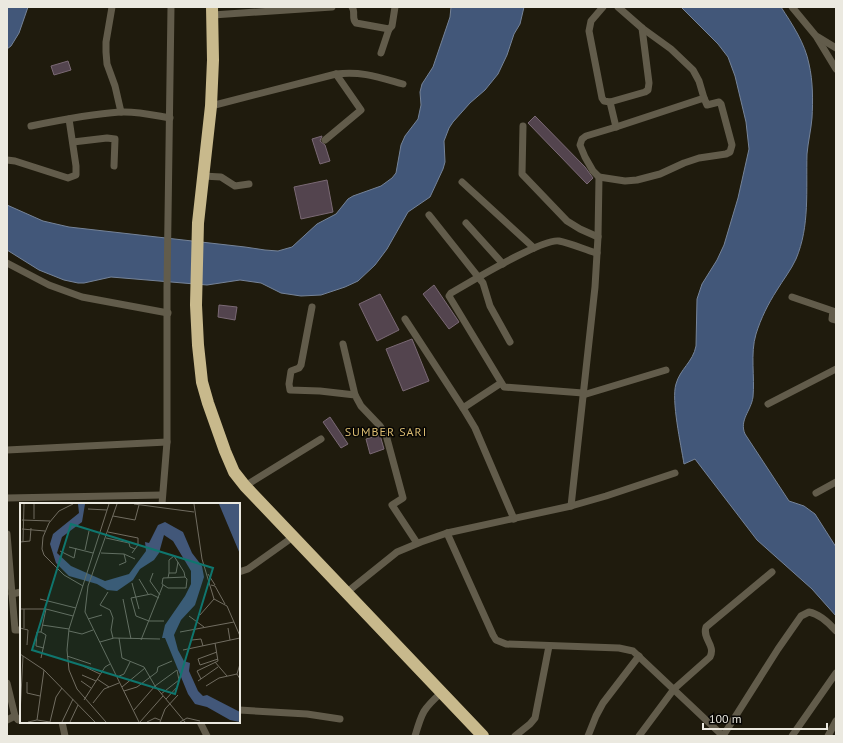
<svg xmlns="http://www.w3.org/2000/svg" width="843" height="743" font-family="'PT Sans',sans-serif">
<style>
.water{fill:#425779;stroke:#758398}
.building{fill:#53444e;stroke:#7a6974}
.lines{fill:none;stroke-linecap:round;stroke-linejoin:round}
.street{stroke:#625c4b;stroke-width:7}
.highway{stroke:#c8b98c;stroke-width:12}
.labels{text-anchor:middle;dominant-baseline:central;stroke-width:3;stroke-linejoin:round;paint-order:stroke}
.quarter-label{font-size:12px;letter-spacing:1px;fill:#dabc72;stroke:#070603}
.inset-road{fill:none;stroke:#716d61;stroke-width:1}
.view{fill:#0f766e;fill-opacity:0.15;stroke:#0f766e;stroke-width:2}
.inset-edge{fill:none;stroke:#ebe9e0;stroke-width:2}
</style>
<rect width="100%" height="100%" fill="#1f1b0d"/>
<g class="water">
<path d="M7 7H28L19 33 11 46 7 49Z"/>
<path d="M451 7H524L520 24 514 34 507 55 498 74 485 90 470 103 453 122 449 128 444 141 445 162 443 169 430 197 408 212 387 249 375 265 358 281 345 287 321 295 301 296 281 293 261 283 240 280 207 285 111 277 84 283H78L64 280 39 270 7 250V205L43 221 69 227 245 247 265 250 278 251 292 247 317 224 336 214 348 199 353 196 381 186 392 178 396 173 401 145 405 136 418 119 421 105 420 92 422 84 433 67 450 17Z"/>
<path d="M681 7H781C792 24 805 43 809 64 813 81 813 101 812 118 811 130 808 142 807 154 806 190 810 226 796 259 791 270 783 280 777 290 768 304 761 318 756 334 750 354 755 377 753 397 751 411 739 420 745 434L789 501 804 506 815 514 836 547V616L812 589 757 540 695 459 684 464C681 445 671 400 676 384 680 369 693 362 696 346L697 299 702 284 717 260 724 245 738 198 749 149 746 122 735 76 728 57 718 44Z"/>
</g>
<g class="building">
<path d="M68 61 71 70 54 75 51 66Z"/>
<path d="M535 116 585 167 593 178 587 184 528 123Z"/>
<path d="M322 136 320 141 325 145 330 161 320 164 312 139Z"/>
<path d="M327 180 333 212 301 219 294 187Z"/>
<path d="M434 285 459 322 449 329 423 294Z"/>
<path d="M380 294 399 330 377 341 359 304Z"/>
<path d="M219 305 237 307 235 320 218 317Z"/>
<path d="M412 339 429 381 403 391 386 349Z"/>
<path d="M330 417 348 444 341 448 323 422Z"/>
<path d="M380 435 384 449 370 454 366 439Z"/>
</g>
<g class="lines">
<g class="street">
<path d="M112 7 106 42V52L107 64 115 86 121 112"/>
<path d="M352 7C356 12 351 18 356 23L389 29"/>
<path d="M603 7 591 21 589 31 602 98 604 101 610 102"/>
<path d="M618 7 642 28 671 49 693 70 699 81 704 98"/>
<path d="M792 7 816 36 836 69"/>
<path d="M213 15 332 7"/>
<path d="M818 37 836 48"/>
<path d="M381 53 389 29 392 26 395 7"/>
<path d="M704 98 707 105 719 102 721 104 732 145 730 152 726 154 699 158 684 163 660 174 637 180 625 181 599 177 593 171 585 157 580 145 582 139 586 136 616 127Z"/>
<path d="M211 106 336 74C362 71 378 77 403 84"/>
<path d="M31 126C60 120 90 114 120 112 137 111 153 115 170 118"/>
<path d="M523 126 522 174 567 221 580 229 598 237"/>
<path d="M616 127 610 102 645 92 648 90 649 83 642 28"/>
<path d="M325 140 361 110 336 74"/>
<path d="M73 142 107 138 115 139 114 166"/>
<path d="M7 160 15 161 68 178 76 175V166L69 119"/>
<path d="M203 176 221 177 235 186 249 184"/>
<path d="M462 182 534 248"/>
<path d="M429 215 483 283 490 306 510 342"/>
<path d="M466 223 503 264"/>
<path d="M7 263 49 285 82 297 168 313"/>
<path d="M792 297 833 311 832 319 836 320"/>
<path d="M312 307 301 365 299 368 291 371 289 384 290 390 320 391 355 395 361 406 380 426 386 435 403 498 392 505 417 543"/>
<path d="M405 319 463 408 475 428 514 519"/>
<path d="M343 344 355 395"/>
<path d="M583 393 504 387 449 296 451 293C469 283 542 238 559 241 570 243 586 250 597 253"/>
<path d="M583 395 666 370"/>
<path d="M768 404 836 369"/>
<path d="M463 408 501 383"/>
<path d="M7 450 167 442"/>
<path d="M245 486 321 439"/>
<path d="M816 493 836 482"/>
<path d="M7 498 162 495"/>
<path d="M162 504 167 442V288L171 7"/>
<path d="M571 506 595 287 598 237 599 177"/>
<path d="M447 533 493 635 496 640 506 644 619 648 633 651 723 736"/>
<path d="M7 534 15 630H21"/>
<path d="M239 572 248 569 293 537"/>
<path d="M346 593 397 552 421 542 447 533 571 506 606 496 675 473"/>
<path d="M12 594 21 592"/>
<path d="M7 683 15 716 18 720H21"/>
<path d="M239 710 307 714 340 719"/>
<path d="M7 720 15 716"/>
<path d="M62 722 65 736"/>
<path d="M200 722 207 736"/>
<path d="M415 736C422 712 423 709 442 692"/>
<path d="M515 736 530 724 535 718 549 646"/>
<path d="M588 736 596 716 603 703 639 656"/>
<path d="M639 736 674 689 710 657C716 645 702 639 706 627L772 572"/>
<path d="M723 736 778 649 801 616 809 612C820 614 829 623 836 631"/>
<path d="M792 736 836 673"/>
<path d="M828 736 836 721"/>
</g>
<path class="highway" d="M212 7 213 60 211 106 198 223 196 305 198 345 202 382 208 403 225 451 234 472 245 486 483 736"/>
</g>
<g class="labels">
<g class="quarter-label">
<text x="386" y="431">SUMBER SARI</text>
</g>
</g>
<g transform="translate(20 503)">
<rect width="220" height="220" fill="#1f1b0d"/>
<path d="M58 1H65L62 19 42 34 37 50 51 63 85 78 109 71 126 48 125 39 129 40 138 22 145 19 163 29 172 50 182 63 184 74 175 102 161 117 154 132 158 147 164 158 170 160 169 168 178 188 183 193 187 192 220 209V219L210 217 187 204 175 201 168 191 145 135H142L145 122 165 93 171 81V68L153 38 144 32 139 50 134 57 120 66 113 77 97 88 87 87 77 81 49 73 36 60 30 41 33 31 59 10ZM199 1H220V51Z" fill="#425779"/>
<path class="inset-road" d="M53 1 39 8 29 20 23 34 22 46 24 52 44 72 63 83M97 1 68 83 65 109 119 219M114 1 174 9M174 1 182 56 194 96 207 103 220 133M68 6 87 7M93 13 115 17 119 2M14 16V1M2 17 30 18M2 26 25 28M88 29 118 35V42L112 50M86 35 109 40 110 44 115 46M0 39 10 38 11 25M3 39 4 1M49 44 73 50M65 47 69 28M40 48 54 55 56 45M81 50 104 51 115 56M99 62 106 59 104 51M133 70 130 78 140 92M149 70V57L154 53 164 69 165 74M188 71 195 82M165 74 167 76 166 85H148L142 81 143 75ZM148 75 149 70H156L158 59M119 76 128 91M112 80 119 106M191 82 195 83 205 101M88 89 80 102 90 107 93 115 91 127 93 135M20 96 56 105M103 96 111 136M0 106H26L53 113M4 106V125M180 112 194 96M169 113 184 124M68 116 82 112M129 118 116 113 111 95 131 91 139 95M129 118H144M22 122 49 126M0 125 8 127 7 142M208 125 210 137M49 128 62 131 73 127M21 129H17L16 143 24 145M160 129 214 119M99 135 102 155 124 164 135 183 165 219M121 137 143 82M172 137 181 136 183 143M80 139 94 135 140 136M163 147 220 135M197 149 178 156 180 162 198 156M0 151 24 167 75 219M47 153 71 161M21 155 26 132 21 129 26 106M195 159 207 173M220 161 217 171 220 176M63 163 80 171M62 172 76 178M97 174 104 171 110 159M77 176 89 184M181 176 177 168 198 158 195 140M61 178 71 185M178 178 198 164M7 179V190L20 193M186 183 199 175 217 171M102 184 125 165M104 188 117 184 137 169 138 164 152 158M146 196 158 183M64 197 85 164 90 161M73 200 84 186 99 180M114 207 135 183 157 167 159 177 141 191M0 211 3 153M17 217 24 167M8 219 17 217 30 219 36 194 42 185M42 219 53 196M50 219 58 202M86 219 57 186 49 167 47 147 49 126 89 1M120 219 143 193M127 219 135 215 140 217M140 219 145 206 158 192M160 219 167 215 180 218"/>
<path class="view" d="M51 21 193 65 155 191 12 147Z"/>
<rect width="220" height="220" class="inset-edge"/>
</g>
<rect width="843" height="743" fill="none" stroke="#ebe9e0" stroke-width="16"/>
<path d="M703 723v6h124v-6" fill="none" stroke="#ebe9e0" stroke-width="2"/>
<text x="709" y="723" font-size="12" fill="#ebe9e0" stroke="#070603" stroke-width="3" paint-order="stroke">100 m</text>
</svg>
